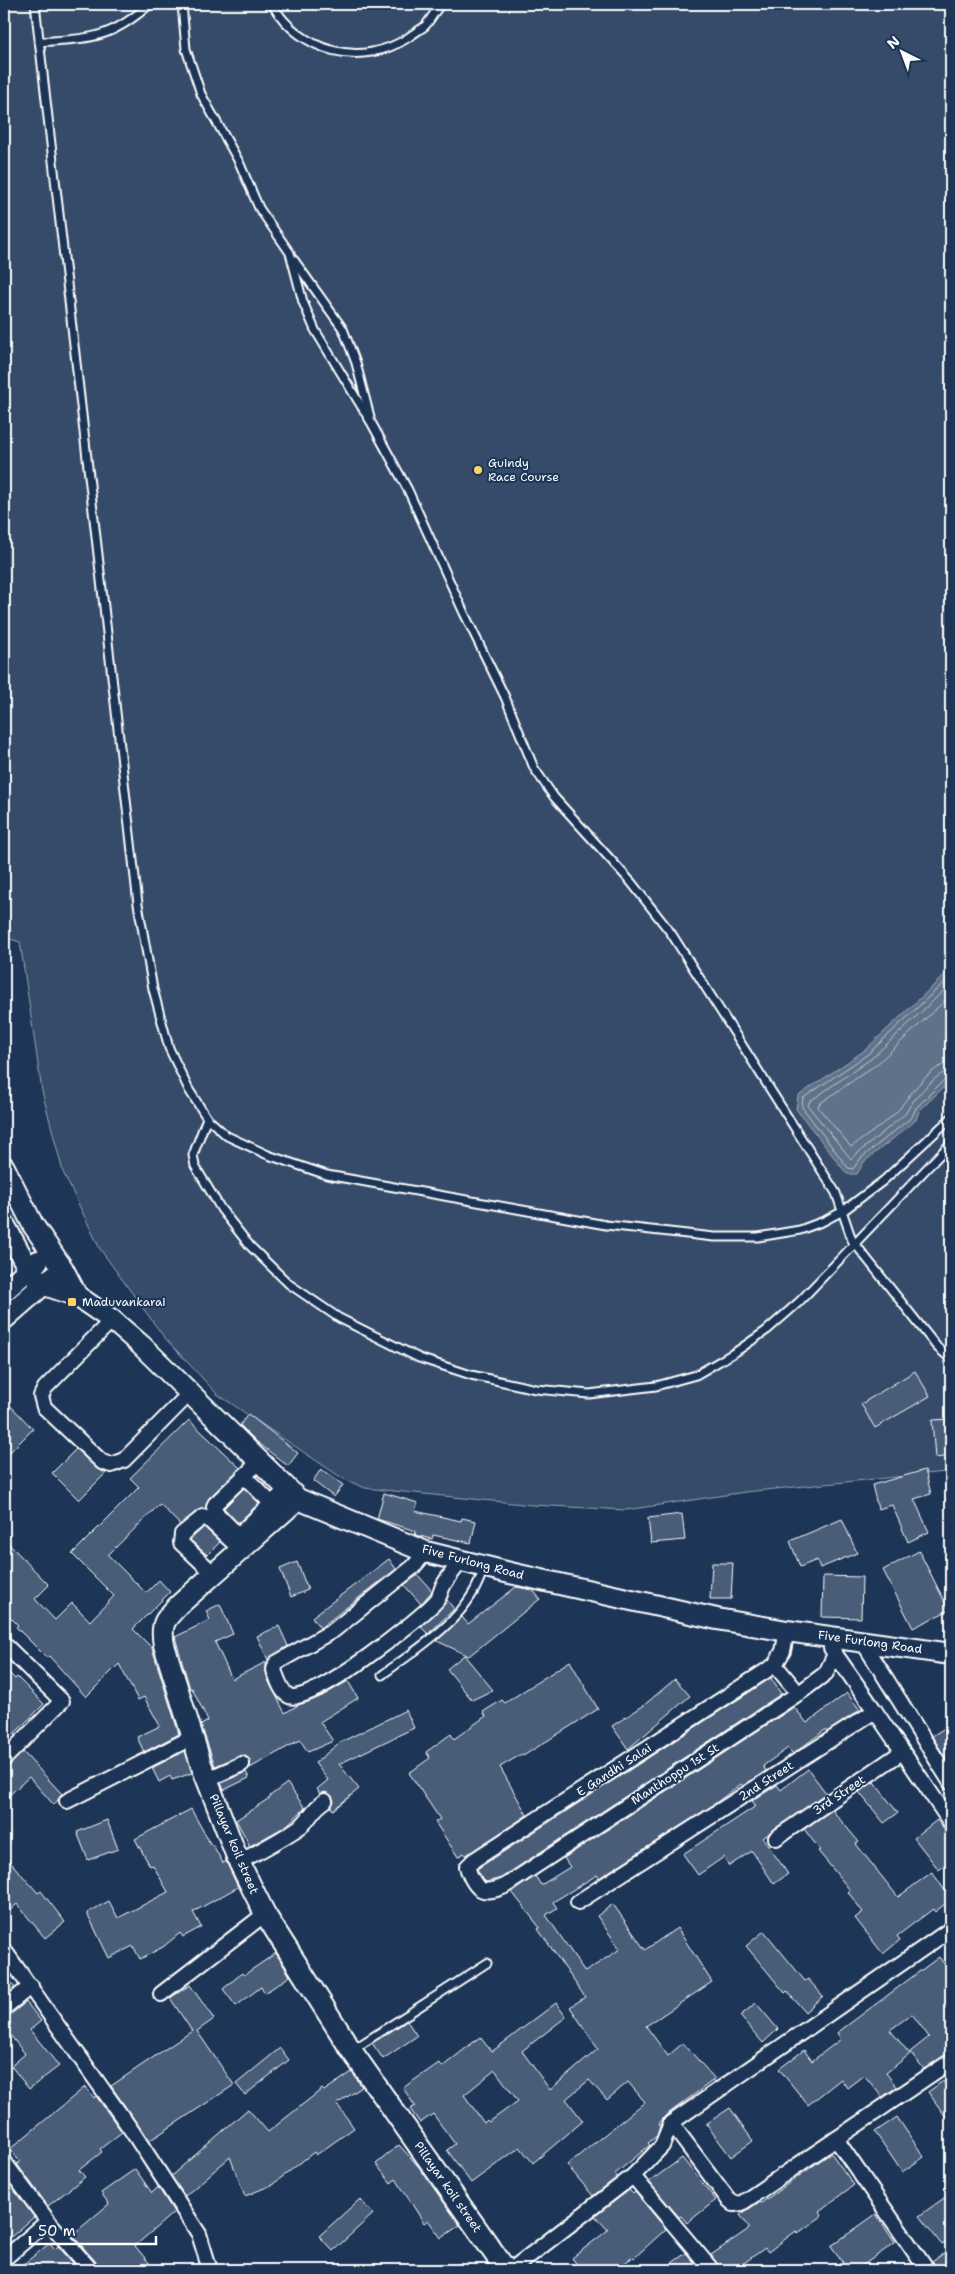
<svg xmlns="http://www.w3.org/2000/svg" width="955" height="2274" font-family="'Shantell Sans',sans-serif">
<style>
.green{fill:#364b69;stroke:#9aa5b4}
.water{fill:#617289;stroke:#a0aab8}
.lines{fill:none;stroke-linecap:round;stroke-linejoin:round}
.shore{stroke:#c0c7d0;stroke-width:1}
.building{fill:#4a5d79;stroke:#fff;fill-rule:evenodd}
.lane-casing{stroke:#fff;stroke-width:11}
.street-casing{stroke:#fff;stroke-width:18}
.secondary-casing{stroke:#fff;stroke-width:24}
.lane{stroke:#1d3557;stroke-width:7}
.street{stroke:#1d3557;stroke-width:14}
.secondary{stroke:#1d3557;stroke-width:20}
.poi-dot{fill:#ffd166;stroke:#1d3557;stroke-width:2}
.labels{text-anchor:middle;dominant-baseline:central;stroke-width:4;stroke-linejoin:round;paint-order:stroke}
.poi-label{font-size:12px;fill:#fff;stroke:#1d3557;text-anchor:start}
.street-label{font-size:12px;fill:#fff;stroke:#1d3557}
</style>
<rect width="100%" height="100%" fill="#1d3557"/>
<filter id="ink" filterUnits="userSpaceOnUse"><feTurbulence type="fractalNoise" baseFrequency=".02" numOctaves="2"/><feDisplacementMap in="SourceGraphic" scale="10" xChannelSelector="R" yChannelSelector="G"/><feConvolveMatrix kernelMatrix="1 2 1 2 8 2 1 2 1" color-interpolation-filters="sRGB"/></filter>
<g filter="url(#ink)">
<path class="green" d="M4 4H951V1483L946 1472 745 1492 626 1510 532 1505 365 1488 342 1478 217 1394 164 1337 100 1249 63 1172 42 1091 20 942 4 937Z"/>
<path class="water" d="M951 969V1080L919 1111 916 1120 864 1162 857 1174H847L796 1109 798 1096 865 1050Z"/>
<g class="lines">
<g class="shore">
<path d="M951 976 868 1054 803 1098 802 1107 848 1168 853 1169 861 1158 912 1117 916 1108 946 1078 951 1077"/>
<path d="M951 984 872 1058 809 1102 808 1106 851 1159 906 1113C911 1101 938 1071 951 1070"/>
<path d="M951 995 877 1064 819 1104 818 1107 851 1147C861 1140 895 1116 900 1108 910 1094 932 1064 951 1063"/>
</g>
</g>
<g class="building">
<path d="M915 1371 930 1396 875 1428 861 1404Z"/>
<path d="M4 1399 33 1429 4 1458Z"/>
<path d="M248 1414 298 1453 288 1466 257 1442 240 1425Z"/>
<path d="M951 1419V1456L935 1458 932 1420Z"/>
<path d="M189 1420 240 1468 209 1498 206 1509 198 1510 180 1525 160 1504 108 1555 146 1593 159 1580 170 1592 133 1629 152 1648 179 1734 144 1752 137 1737 160 1726 144 1697 138 1700 119 1664 86 1697 49 1656 47 1658 16 1627 18 1625 4 1611V1539L49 1585 35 1599 55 1620 72 1603 90 1621 114 1596 72 1554 139 1487 130 1478Z"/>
<path d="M76 1449 96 1468 106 1473 79 1500 52 1473Z"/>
<path d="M321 1469 343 1485 334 1497 313 1481Z"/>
<path d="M925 1470 931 1494 914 1499 929 1532 908 1542 892 1505 878 1509 872 1485Z"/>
<path d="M244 1488 259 1503 238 1523 224 1508Z"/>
<path d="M384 1493 418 1503 415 1511 461 1521 462 1518 476 1521 471 1543 433 1535 432 1539 419 1536 415 1535 416 1531 377 1519Z"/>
<path d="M682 1514 685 1540 651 1543 648 1518Z"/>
<path d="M842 1519 857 1553 820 1568 817 1560 800 1567 790 1541Z"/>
<path d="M204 1527 220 1542 207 1555 190 1540Z"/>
<path d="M919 1551 949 1610 913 1628 883 1570Z"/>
<path d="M389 1559 396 1569 320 1628 312 1617Z"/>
<path d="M297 1562 308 1590 291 1597 280 1569Z"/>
<path d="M712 1563H733L731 1599H710Z"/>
<path d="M418 1575 432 1591 421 1604 404 1585Z"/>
<path d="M823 1576 862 1577 861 1618 822 1617Z"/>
<path d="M516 1587 533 1590 540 1599 469 1656 437 1641 462 1617 468 1624Z"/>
<path d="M447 1600 454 1609 428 1634 421 1627Z"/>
<path d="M220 1604 233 1634 215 1642 232 1679 266 1662V1672L268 1680 285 1713 298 1705 322 1696 348 1681 358 1698 320 1722 333 1741 308 1752 300 1740 250 1768V1760L242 1755 215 1766 201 1725 208 1721 192 1688 190 1689 175 1637 210 1620 206 1611Z"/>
<path d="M279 1626 288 1646 268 1660 257 1636Z"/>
<path d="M464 1655 493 1690 472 1700 447 1669Z"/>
<path d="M570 1661 598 1709 523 1756 522 1754 500 1767 527 1815 466 1856 464 1853 458 1857 435 1822 440 1819 409 1773 430 1758 426 1752 451 1734 454 1739 486 1716 483 1712 502 1700 505 1703Z"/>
<path d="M4 1668 15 1679 17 1677 44 1704 11 1737 4 1730Z"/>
<path d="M771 1678 781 1694 501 1878 486 1882 481 1877 477 1869 480 1867Z"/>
<path d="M675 1679 690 1696 628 1749 612 1726 643 1706Z"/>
<path d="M847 1693 860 1710 827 1732 825 1730 793 1754 788 1748 763 1766 766 1771 743 1786 741 1784 713 1805 599 1878 597 1875 553 1902 557 1908 546 1915 585 1972 620 1949 597 1916 613 1904 645 1950 677 1928 712 1982 646 2026 668 2056 683 2043 715 2079 665 2116 659 2124 660 2126 657 2136 648 2143 650 2145 615 2174 618 2177 593 2196 567 2165 645 2102 628 2082 607 2100 589 2080 566 2099 583 2121 533 2163 520 2147 471 2183 447 2150 455 2144 433 2114 420 2123 410 2109 415 2106 403 2088 439 2063 442 2067 480 2037 491 2051 494 2050 556 2003 566 2017 522 2051 550 2090 598 2049 570 2007 585 1997 538 1929 540 1928 512 1892 535 1876 541 1885 570 1867 564 1858 794 1707 807 1723ZM495 2070 518 2101 489 2122 487 2120 484 2123 464 2095Z"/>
<path d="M406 1710 414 1728 339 1764 359 1789 333 1810 331 1807 334 1801 332 1796 325 1792 320 1794 317 1789 328 1780 315 1763 339 1743Z"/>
<path d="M951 1724V1767L932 1736Z"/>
<path d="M185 1751 192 1773 172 1780 170 1776 159 1782 152 1768Z"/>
<path d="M23 1752 62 1794 54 1805 29 1777 4 1800V1768L10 1765Z"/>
<path d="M808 1769 826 1793 763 1838 788 1874 774 1884 752 1851 729 1866 724 1857 698 1875 683 1854 756 1806 752 1801 777 1785 781 1790Z"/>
<path d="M246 1772 249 1778 224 1790 221 1783Z"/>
<path d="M874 1782 898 1813 884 1823 859 1792Z"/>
<path d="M287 1783 305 1808 286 1826 250 1846 236 1820 271 1797 270 1796Z"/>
<path d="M191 1809 211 1845H213L223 1863 226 1861 238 1887 193 1912 201 1927 183 1937 180 1933 163 1947 140 1959 133 1946 109 1958 87 1913 109 1901 118 1918 168 1892 153 1865 150 1866 135 1839Z"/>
<path d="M832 1810 859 1842 856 1844 898 1897 932 1872 951 1899 935 1912 933 1909 897 1936 900 1940 883 1954 855 1918 863 1912 848 1892 850 1890 818 1851 820 1850 804 1829Z"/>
<path d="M107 1820 118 1849 88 1860 77 1832Z"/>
<path d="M937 1820 951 1839V1860L939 1870 914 1838Z"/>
<path d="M4 1855 38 1893 41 1891 65 1922 45 1938 17 1904 4 1916Z"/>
<path d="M764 1931 805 1981 808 1979 823 1996 805 2012 787 1991 785 1993 746 1946Z"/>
<path d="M276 1953 290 1976 265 1993 261 1987 236 2006 223 1989 242 1973 244 1975Z"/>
<path d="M939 1957 951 1973V2052L924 2069 910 2052 929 2037 912 2014 890 2030 910 2054 886 2073 897 2087 882 2097 864 2075 847 2088 841 2079 808 2105 779 2069 804 2050 812 2061 841 2039 837 2033Z"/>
<path d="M4 1974 15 1988 4 1997Z"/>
<path d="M190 1985 214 2019 197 2031 234 2085 149 2141 111 2086 192 2031 170 1998Z"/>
<path d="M26 2002 41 2021 30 2030 59 2066 29 2089 11 2066 25 2054 4 2027V2017L10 2015Z"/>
<path d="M756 2003 778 2029 763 2043 740 2016Z"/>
<path d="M407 2021 417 2036 383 2059 372 2043Z"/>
<path d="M280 2048 289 2060 245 2095 236 2084Z"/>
<path d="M352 2072 362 2087 337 2104 354 2128 316 2155 314 2152 272 2185 245 2196 230 2157 185 2196 171 2176 248 2109 268 2132 322 2089 324 2091Z"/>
<path d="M943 2081 951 2093V2124L928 2092Z"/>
<path d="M85 2087 94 2098 96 2096 122 2132 100 2149 102 2152 79 2170 85 2177 48 2206 17 2164 20 2162 10 2149Z"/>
<path d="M730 2108 753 2141 731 2157 706 2124Z"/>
<path d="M897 2117 924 2157 902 2172 875 2132Z"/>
<path d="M399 2145 419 2167 460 2225 441 2238 428 2220 424 2223 396 2179 391 2183 376 2164Z"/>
<path d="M831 2153 854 2185 819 2211 822 2216 798 2233 796 2231 768 2252 765 2248 734 2270H721L711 2255 750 2228 740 2215 759 2202 761 2203Z"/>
<path d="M682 2158 716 2200 687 2223 681 2216 679 2217 649 2182Z"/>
<path d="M135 2169 152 2193 158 2187 174 2212 135 2246 155 2270H100L98 2264 72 2235 109 2204 101 2193Z"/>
<path d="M4 2176 34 2217 4 2243Z"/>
<path d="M629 2190 633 2194 635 2192 666 2229 634 2258 633 2257 615 2270H581L572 2258 608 2230 595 2216Z"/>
<path d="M951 2193V2239L942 2245 919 2216Z"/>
<path d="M360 2199 373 2214 333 2251 319 2236Z"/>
<path d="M876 2214 895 2243 856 2270H833L843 2262 831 2246Z"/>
<path d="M50 2243 55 2249 58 2246 73 2263 65 2270H16Z"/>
<path d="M686 2253 701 2270H662Z"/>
<path d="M944 2253 951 2263V2270H936L932 2262Z"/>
</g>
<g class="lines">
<g class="lane-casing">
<g id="lane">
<path d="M35 4 138 904 153 989 169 1048 189 1090 207 1118 227 1136 268 1155 327 1175 606 1225 714 1237H758L800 1230 824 1221 843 1211 883 1181 951 1118"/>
<path d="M182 4 186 49 201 94 239 162 259 208 290 253 303 302 315 330 372 424 408 490 464 613 505 697 534 768 554 797 631 882 671 933 836 1193 852 1240 937 1347 951 1359"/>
<path d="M272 4C300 52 361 69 409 37 414 33 420 30 425 26 431 19 435 11 441 4"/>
<path d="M39 42C91 38 109 40 150 4"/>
<path d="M294 260 343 329 356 363 370 417"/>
<path d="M207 1118 193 1155 195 1166 221 1209 250 1246 289 1284 339 1318 419 1358 471 1375 536 1389 589 1394 656 1386 696 1375 737 1351 767 1330 799 1302 951 1143"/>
<path d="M382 1675C422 1645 470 1618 484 1567"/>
<path d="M354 2049 487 1963"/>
</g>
</g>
<g class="street-casing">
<g id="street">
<path d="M112 1320 45 1388 41 1396 44 1407 102 1462 111 1465 124 1460 190 1393"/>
<path d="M244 1476 271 1503"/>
<path d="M231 1528 216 1513 214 1507 215 1504 260 1461"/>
<path d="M238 1535 287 1489"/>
<path d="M426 1552 413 1567 334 1630 276 1663 274 1670C277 1678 281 1692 289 1696 308 1707 422 1618 437 1600 440 1596 441 1590 443 1586 448 1577 455 1569 461 1561"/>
<path d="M214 1574 181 1543 182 1534 203 1517 208 1519 241 1550"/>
<path d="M787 1631 783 1651 775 1665 474 1860 467 1867C475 1890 482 1896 505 1886L802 1691 826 1673 835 1654"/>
<path d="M863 1642 951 1783"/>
<path d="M4 1644 62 1701 4 1759"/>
<path d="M775 1665 798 1693"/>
<path d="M875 1711 951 1823"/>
<path d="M208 1779 242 1764"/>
<path d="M67 1801 193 1737"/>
<path d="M776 1838 902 1752"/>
<path d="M239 1862C260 1851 281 1840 301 1826 311 1818 311 1810 325 1801"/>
<path d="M578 1902 875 1711 831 1648"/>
<path d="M4 1950 132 2131 199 2234 210 2270"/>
<path d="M161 1994 265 1914"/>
<path d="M4 2008 31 1986"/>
<path d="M671 2123 728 2199 734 2204 742 2203 951 2061"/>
<path d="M836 2139 927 2270"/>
<path d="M4 2162 48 2221 91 2270"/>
<path d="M633 2176 712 2270"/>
<path d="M4 2259 48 2221"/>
<path d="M511 2270 633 2176 662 2146 671 2123 951 1929"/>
</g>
</g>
<g class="secondary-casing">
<g id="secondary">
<path d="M4 1167 33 1225 63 1269 77 1296"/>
<path d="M4 1224 28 1268 42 1284"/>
<path d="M42 1284 77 1296 112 1320 141 1345 298 1499 426 1552 510 1573 717 1619 787 1631 951 1654"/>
<path d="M4 1291 38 1261"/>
<path d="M4 1319 51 1278"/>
<path d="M298 1499 180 1604C165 1619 160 1623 164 1645L201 1764 239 1862 265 1914 351 2050 506 2270"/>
</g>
</g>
<use href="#lane" class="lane"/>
<use href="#street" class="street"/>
<use href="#secondary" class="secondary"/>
</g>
</g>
<g class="poi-dot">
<circle cx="478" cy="470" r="5"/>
<rect x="67" y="1297" width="10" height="10" rx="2.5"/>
</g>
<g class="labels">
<g class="poi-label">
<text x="488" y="463">Guindy<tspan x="488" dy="14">Race Course</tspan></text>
<text x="82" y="1302">Maduvankarai</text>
</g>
<g class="street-label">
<text transform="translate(473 1562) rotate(15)">Five Furlong Road</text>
<text transform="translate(870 1642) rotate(8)">Five Furlong Road</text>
<text transform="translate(614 1770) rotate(-33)">E Gandhi Salai</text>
<text transform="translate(675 1774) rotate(-33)">Manthoppu 1st St</text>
<text transform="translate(766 1781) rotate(-33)">2nd Street</text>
<text transform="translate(839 1795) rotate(-34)">3rd Street</text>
<text transform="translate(234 1844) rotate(67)">Pillayar koil street</text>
<text transform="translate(448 2187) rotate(55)">Pillayar koil street</text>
</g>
</g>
<rect width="955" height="2274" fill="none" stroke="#1d3557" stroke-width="20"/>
<rect x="10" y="10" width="935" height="2254" fill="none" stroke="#fff" stroke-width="2" filter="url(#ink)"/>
<g transform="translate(902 52) rotate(318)" stroke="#1d3557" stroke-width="4" paint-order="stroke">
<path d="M0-4L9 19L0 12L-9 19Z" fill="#ffffff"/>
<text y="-8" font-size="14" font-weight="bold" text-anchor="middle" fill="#ffffff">N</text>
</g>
<path d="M30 2236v8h126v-8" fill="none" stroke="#ffffff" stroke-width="2.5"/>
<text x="38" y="2236" font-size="15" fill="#ffffff" stroke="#1d3557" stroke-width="4" paint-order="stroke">50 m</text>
</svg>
